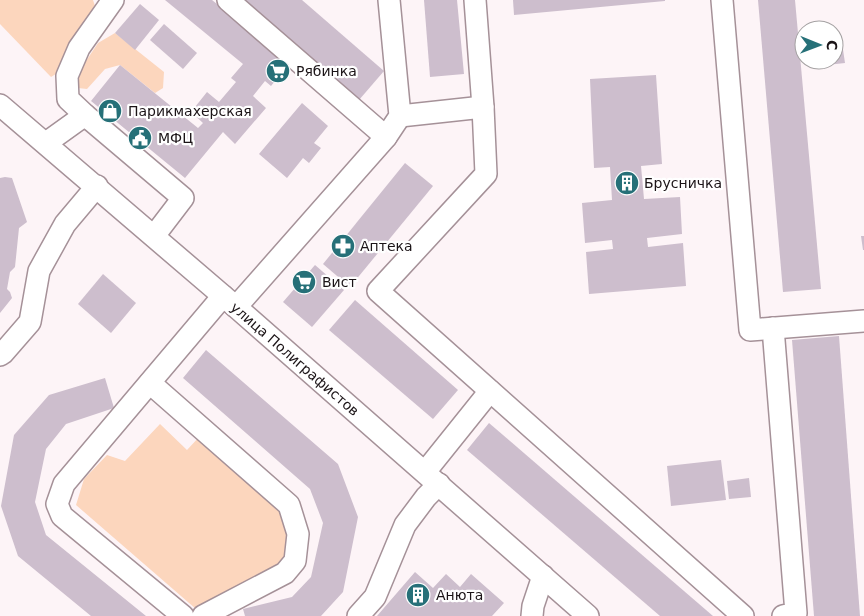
<svg xmlns="http://www.w3.org/2000/svg" width="864" height="616" font-family="'DejaVu Sans',sans-serif">
<style>
.green{fill:#fcd6bd}
.building{fill:#cdbecd}
.lines{fill:none;stroke-linecap:round;stroke-linejoin:round}
.minor-casing{stroke:#a59198;stroke-width:24}
.minor{stroke:#fff;stroke-width:21}
.labels{text-anchor:middle;dominant-baseline:central;stroke-width:4.5;stroke-linejoin:round;paint-order:stroke}
.poi-label{font-size:14px;fill:#1b1417;stroke:#fff;text-anchor:start}
.street-label{font-size:14px;fill:#1b1417;stroke:#fff}
</style>
<rect width="100%" height="100%" fill="#fdf4f7"/>
<g class="green">
<path d="M0 0H93L96 9 59 72 51 77 0 24Z"/>
<path d="M115 33 164 72 163 88 155 93 120 65 105 69 87 89 78 88 76 76 98 43Z"/>
<path d="M160 424 187 450 200 436 283 512 287 537 284 560 279 567 196 609 76 505 84 479 107 455 125 461Z"/>
</g>
<g class="building">
<path d="M165 0H212L290 63 271 86 265 81 253 96 266 108 235 144 223 132 185 178 91 101 120 65 198 128 203 123 191 112 207 92 219 102 236 82 231 78 243 64Z"/>
<path d="M242 0H302L384 71 359 100Z"/>
<path d="M424 0H457L464 74 430 77Z"/>
<path d="M513 0H665V1L514 15Z"/>
<path d="M758 0H795L821 289 783 292Z"/>
<path d="M140 4 159 20 135 50 115 33Z"/>
<path d="M164 24 197 53 183 69 150 40Z"/>
<path d="M841 36 845 63 827 65 826 60H834V37Z"/>
<path d="M656 75 662 164 641 166 644 199 680 197 682 234 647 238 648 247 683 243 686 286 589 294 586 252 613 249 612 240 585 243 582 203 612 200 610 167 594 168 590 79Z"/>
<path d="M302 103 328 126 314 143 321 148 309 163 303 158 287 178 259 154Z"/>
<path d="M405 163 433 186 350 287 323 264Z"/>
<path d="M5 177 12 178 27 222 19 228 15 267 10 272 7 289 10 292 12 298 0 313V178Z"/>
<path d="M861 236H864V250H863Z"/>
<path d="M315 265 344 290 312 327 283 302Z"/>
<path d="M103 274 136 303 111 333 78 304Z"/>
<path d="M355 300 458 390 433 419 329 330Z"/>
<path d="M839 336 860 616H814L792 340Z"/>
<path d="M206 350 338 464 358 517 343 592 321 616H245L243 609 292 597 311 577 323 523 310 489 183 378Z"/>
<path d="M105 378 114 408 66 424 46 449 35 502 46 535 146 616H91L18 556 1 506 14 435 49 395Z"/>
<path d="M489 423 713 616H660L467 450Z"/>
<path d="M721 460 726 500 671 506 667 466Z"/>
<path d="M749 478 751 497 729 499 727 481Z"/>
<path d="M415 572 433 588 446 574 460 587 471 574 504 603 492 616H377Z"/>
</g>
<g class="lines">
<g class="minor-casing">
<g id="minor">
<path d="M228 0 386 137"/>
<path d="M475 0 483 107"/>
<path d="M722 0 750 330 864 321"/>
<path d="M0 105 236 307 588 616"/>
<path d="M85 115 68 99 67 76 79 48 113 0"/>
<path d="M400 116 483 107 486 174 378 291 743 616"/>
<path d="M46 143 85 115 183 198 154 236"/>
<path d="M236 307 386 137 400 116 389 0"/>
<path d="M773 328 796 613 783 616"/>
<path d="M0 355 3 353 30 322 39 271 65 224 97 186"/>
<path d="M150 383 289 505 298 534 295 561 285 573 203 616"/>
<path d="M425 472 490 391"/>
<path d="M183 616 62 516 57 504 64 484 223 296"/>
<path d="M358 616 375 597 405 525 426 497 439 484"/>
<path d="M532 616 533 606 543 576"/>
</g>
</g>
<use href="#minor" class="minor"/>
</g>
<defs>
<g id="supermarket-disc" transform="scale(1.25)"><circle r="9.5" fill="#267078" stroke="#fff"/><path d="M-6-5.5h2.5l.6 2H6L4.5 2H-2.5L-4.4-4H-6ZM-1.5 3.2a1.3 1.3 0 1 0 .1 0ZM3 3.2a1.3 1.3 0 1 0 .1 0Z" fill="#fff"/></g>
<g id="shop-disc" transform="scale(1.25)"><circle r="9.5" fill="#267078" stroke="#fff"/><path d="M-5-2.5h2.3a2.7 3.5 0 0 1 5.4 0H5L5.5 6h-11ZM-1.5-2.5h3a1.5 2.3 0 0 0-3 0Z" fill="#fff"/></g>
<g id="civic-disc" transform="scale(1.25)"><circle r="9.5" fill="#267078" stroke="#fff"/><path d="M-.6-6.5H3V-4.5H.6V-3L4-1V1h2V6H-6V1h2V-1L-.6-3ZM-1.2 2.5V6h2.4V2.5Z" fill="#fff"/></g>
<g id="building-disc" transform="scale(1.25)"><circle r="9.5" fill="#267078" stroke="#fff"/><path d="M-4-6H4V6H1V3H-1V6H-4ZM-2.5-4.3h1.7v1.8h-1.7ZM.8-4.3h1.7v1.8H.8ZM-2.5-1h1.7V.8h-1.7ZM.8-1h1.7V.8H.8Z" fill="#fff"/></g>
<g id="pharmacy-disc" transform="scale(1.25)"><circle r="9.5" fill="#267078" stroke="#fff"/><path d="M-2-6h4v4h4v4h-4v4h-4v-4h-4v-4h4Z" fill="#fff"/></g>
</defs>
<g fill-rule="evenodd">
<use href="#supermarket-disc" x="278" y="71"/>
<use href="#shop-disc" x="110" y="111"/>
<use href="#civic-disc" x="140" y="138"/>
<use href="#building-disc" x="627" y="183"/>
<use href="#pharmacy-disc" x="343" y="246"/>
<use href="#supermarket-disc" x="304" y="282"/>
<use href="#building-disc" x="418" y="595"/>
</g>
<g class="labels">
<g class="poi-label">
<text x="296" y="71">Рябинка</text>
<text x="128" y="111">Парикмахерская</text>
<text x="158" y="138">МФЦ</text>
<text x="644" y="183">Брусничка</text>
<text x="360" y="246">Аптека</text>
<text x="322" y="282">Вист</text>
<text x="436" y="595">Анюта</text>
</g>
<g class="street-label">
<text transform="translate(295 359) rotate(41)">улица Полиграфистов</text>
</g>
</g>
<g transform="translate(819 45) rotate(91)"><circle r="24" fill="#ffffff" stroke="#a4a1a2"/>
<path d="M0-4L9 19L0 12L-9 19Z" fill="#267078"/>
<text y="-8" font-size="14" font-weight="bold" text-anchor="middle" fill="#1b1417">С</text>
</g>
</svg>
